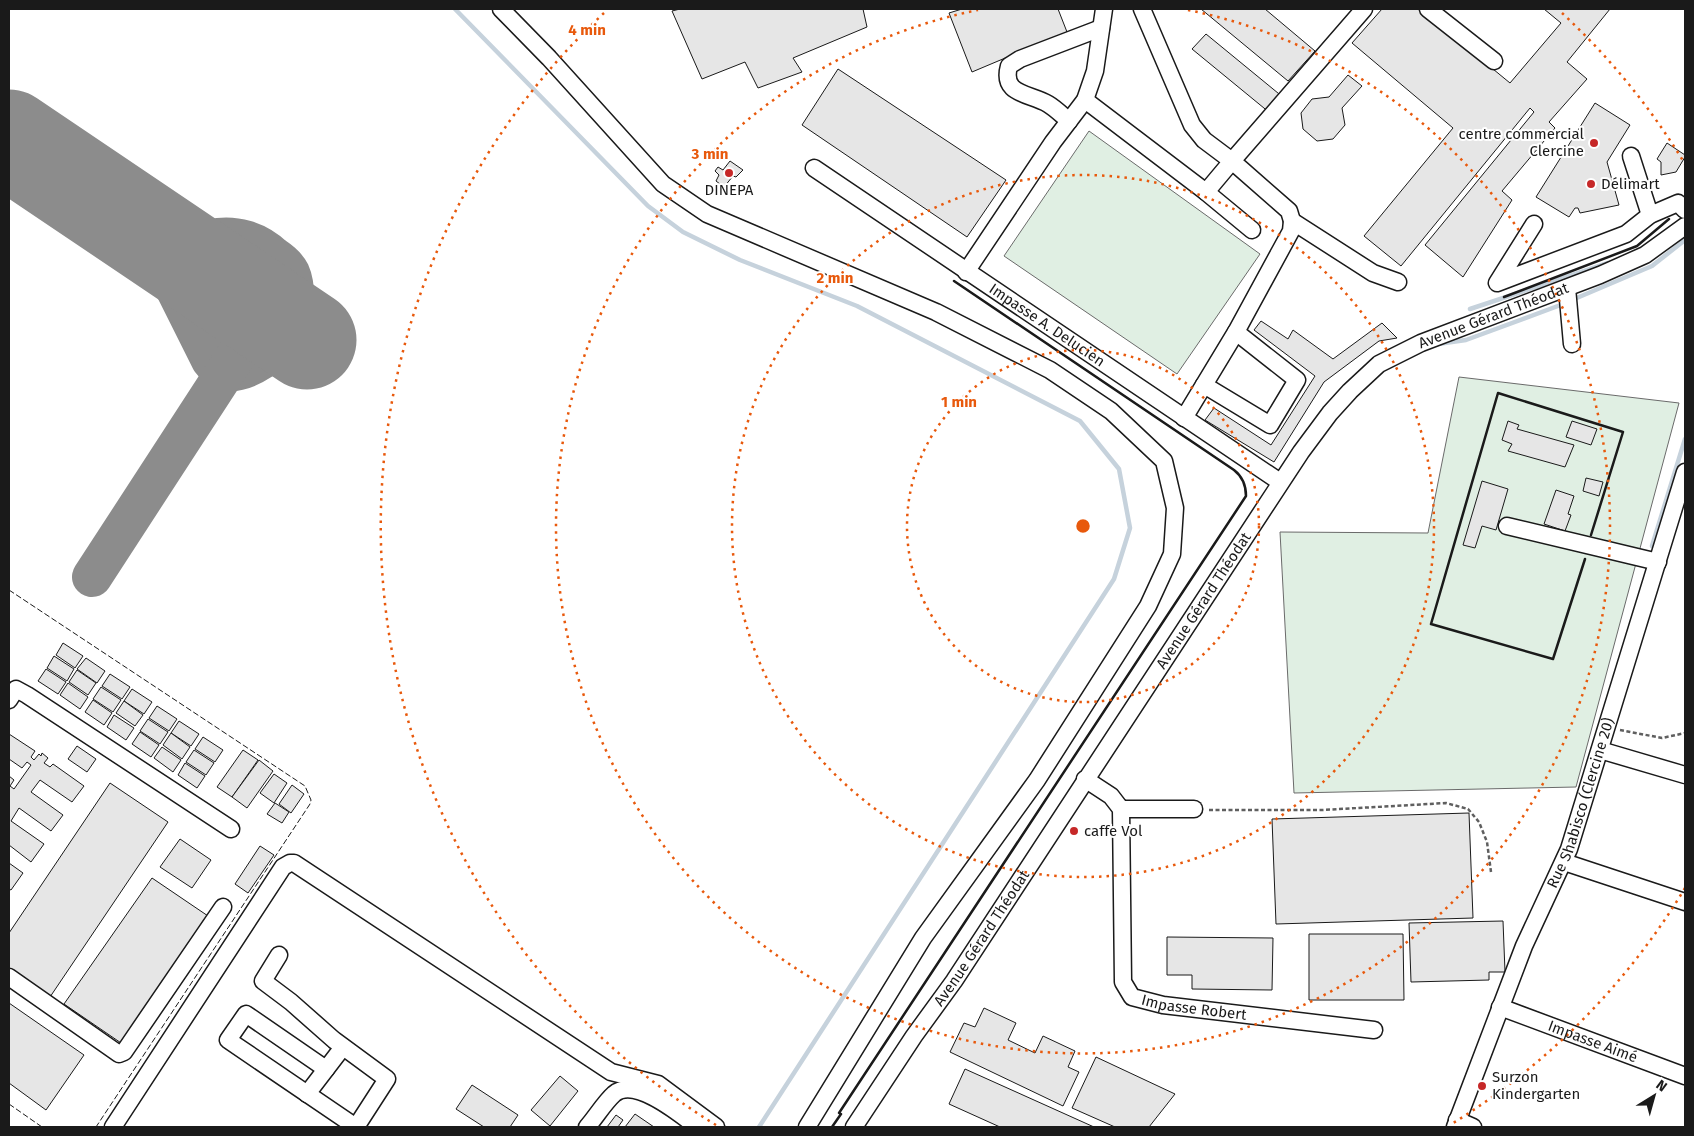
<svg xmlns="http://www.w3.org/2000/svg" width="1694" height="1136" font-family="'Fira Sans',sans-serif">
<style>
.green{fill:#e0efe3;stroke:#6a6a6a}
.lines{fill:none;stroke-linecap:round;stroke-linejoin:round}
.stream{stroke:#c6d2dc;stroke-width:4.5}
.taxiway{stroke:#8c8c8c;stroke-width:40}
.runway{stroke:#8c8c8c;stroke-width:99}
.building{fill:#e6e6e6;stroke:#1a1a1a}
.minor-casing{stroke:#1a1a1a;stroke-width:19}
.path{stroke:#5f5f5f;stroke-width:2.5;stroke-dasharray:4 2.5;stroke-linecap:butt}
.minor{stroke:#fff;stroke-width:16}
.fence{stroke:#1a1a1a;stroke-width:1;stroke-dasharray:6 2.5;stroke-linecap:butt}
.wall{stroke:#1a1a1a;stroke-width:2.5}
.ring{fill:none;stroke:#e8590c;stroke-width:2.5;stroke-dasharray:2.5 5}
.poi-dot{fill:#c62828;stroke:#fff;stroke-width:2}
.labels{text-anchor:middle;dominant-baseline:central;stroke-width:4;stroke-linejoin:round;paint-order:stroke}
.poi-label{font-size:15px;fill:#1a1a1a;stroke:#fff;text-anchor:start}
.street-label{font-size:15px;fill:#1a1a1a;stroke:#fff}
.centre{fill:#e8590c;stroke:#fff;stroke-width:2.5}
.ring-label{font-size:15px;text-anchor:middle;font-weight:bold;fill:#e8590c;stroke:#fff;stroke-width:4;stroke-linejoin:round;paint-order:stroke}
</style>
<rect width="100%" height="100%" fill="#fff"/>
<g class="green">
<path d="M1089 131 1260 254 1177 374 1004 256Z"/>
<path d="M1459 377 1679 403 1576 787 1294 793 1280 532 1428 533Z"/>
</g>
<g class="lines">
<g class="stream">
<path d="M455 9 648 206 683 232 740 260 857 306 1080 421 1119 469 1130 528 1114 579 759 1127"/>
<path d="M1572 300 1652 266 1685 240"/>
<path d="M1470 309 1608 263"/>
<path d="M1438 344 1466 340 1566 303"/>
<path d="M1652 546 1685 439"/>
</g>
<g class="taxiway">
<path d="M142 229 158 254 211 360C214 364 217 368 222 370 245 377 282 349 290 329 296 316 296 286 290 273 287 267 280 261 274 257 257 241 235 234 211 239 200 241 189 245 177 244 169 243 160 238 152 235"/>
<path d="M92 577 265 311"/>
</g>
<path class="runway" d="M9 139 307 340"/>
</g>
<g class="building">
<path d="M680 9H863L867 27 793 58 802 72 758 88 745 62 702 79 672 11Z"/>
<path d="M962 9H1058L1067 32 972 72 949 13Z"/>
<path d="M1201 9H1265L1315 51 1288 81Z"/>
<path d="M1382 9H1420L1510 83 1561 23 1544 9H1610L1567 62 1587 79 1549 122 1555 128 1502 191 1512 200 1463 277 1425 245 1534 112 1530 108 1401 266 1364 236 1453 128 1352 43Z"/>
<path d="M1206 34 1284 98 1270 113 1192 49Z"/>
<path d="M838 69 1006 180 967 237 802 125Z"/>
<path d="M1348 75 1362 86 1342 108 1345 125 1333 139 1317 141 1303 129 1301 113 1312 99 1329 97Z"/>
<path d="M1595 103 1630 125 1607 162 1619 205 1580 213 1578 208H1575L1569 217 1536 197Z"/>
<path d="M1667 143 1685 155V157L1676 172 1661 175V162L1657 159Z"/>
<path d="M730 161 743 170 736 177 733 176 724 187 716 181 719 175 715 171 718 167 723 170Z"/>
<path d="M1261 321 1288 339 1293 330 1333 359 1382 323 1397 338 1379 341 1324 382 1274 462 1205 420 1214 408 1271 445 1315 376 1254 330Z"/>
<path d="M1508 421 1519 425 1517 429 1574 445 1565 467 1508 451 1512 444 1502 440Z"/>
<path d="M1572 421 1597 429 1591 445 1566 437Z"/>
<path d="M1586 478 1603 482 1599 496 1583 491Z"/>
<path d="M1482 481 1508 489 1496 530 1482 526 1475 548 1463 545Z"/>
<path d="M1556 490 1574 496 1568 514 1571 515 1565 531 1544 524Z"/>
<path d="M63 643 83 656 75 668 56 655Z"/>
<path d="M54 656 74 669 67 681 47 668Z"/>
<path d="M86 658 105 671 97 683 77 669Z"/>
<path d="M46 669 66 682 58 694 38 681Z"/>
<path d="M77 670 96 683 88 695 69 682Z"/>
<path d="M110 674 130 687 122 699 102 686Z"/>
<path d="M68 683 88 697 80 709 60 695Z"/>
<path d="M101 687 121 700 113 712 93 699Z"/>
<path d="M132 689 152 702 144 714 124 701Z"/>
<path d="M93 700 112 713 104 725 85 712Z"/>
<path d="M124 701 143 715 135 726 116 713Z"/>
<path d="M157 706 177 719 169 731 149 718Z"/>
<path d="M114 715 134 728 126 740 107 727Z"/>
<path d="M148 719 168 732 160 744 140 731Z"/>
<path d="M179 721 199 734 191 746 171 733Z"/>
<path d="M140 732 159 745 151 757 132 744Z"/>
<path d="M171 733 190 747 182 759 163 745Z"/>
<path d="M9 734 35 751 31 757 34 760 39 754 41 756 42 753 48 758 44 763 50 767 53 764 84 786 72 802 40 780 31 792 63 815 51 831 19 808 11 821 44 844 31 862 9 845V776L14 780 10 786 14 789 31 765 27 762 22 768 9 759Z"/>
<path d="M203 737 223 750 215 762 195 749Z"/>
<path d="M77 746 96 759 87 772 68 759Z"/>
<path d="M162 747 181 760 173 772 154 758Z"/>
<path d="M194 750 214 763 206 775 186 762Z"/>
<path d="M243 750 258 760 232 797 217 787Z"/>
<path d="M259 760 273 771 247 808 232 797Z"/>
<path d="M185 763 205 776 197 788 178 775Z"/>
<path d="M274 774 287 783 274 803 260 793Z"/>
<path d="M110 783 168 822 50 997 9 969V933Z"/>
<path d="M292 785 304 794 291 813 279 804Z"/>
<path d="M275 803 289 812 282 823 267 814Z"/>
<path d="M1469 813 1473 918 1276 924 1272 819Z"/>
<path d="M180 839 211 860 192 888 160 867Z"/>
<path d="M260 846 274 855 248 893 235 884Z"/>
<path d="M9 863 23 873 11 890 9 889Z"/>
<path d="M152 878 211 918 124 1045 64 1004Z"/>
<path d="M1503 921 1505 972H1489V980L1411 982 1409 923Z"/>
<path d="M1309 934H1403L1404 1000H1309Z"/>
<path d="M1167 937 1273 938 1272 990 1192 989V975H1167Z"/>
<path d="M9 1003 84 1055 46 1110 9 1083Z"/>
<path d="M984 1008 1016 1023 1008 1040 1035 1053 1043 1036 1075 1051 1068 1067 1079 1072 1063 1106 950 1052 964 1023 975 1027Z"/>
<path d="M1096 1057 1175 1094 1149 1127H1115L1072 1108Z"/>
<path d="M965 1069 1094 1127H1000L949 1104Z"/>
<path d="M560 1076 578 1091 550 1126 531 1110Z"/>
<path d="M472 1085 518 1115 510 1127H484L456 1109Z"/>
<path d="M635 1114 654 1127H625Z"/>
<path d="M616 1115 623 1120 618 1127H607Z"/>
</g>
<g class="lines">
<g class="minor-casing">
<g id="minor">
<path d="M501 9 549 58 663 184 707 214 936 312 1050 370 1111 411 1164 461 1175 508 1172 554 1148 606 1037 780 923 938 807 1127"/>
<path d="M1428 9 1494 61"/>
<path d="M1085 100 1206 192 1232 161 1204 140 1192 125 1142 9"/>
<path d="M1069 121C1062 115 1055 108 1048 104 1029 93 1001 95 1009 66L1020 59 1101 28"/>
<path d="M1631 156 1650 215"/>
<path id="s1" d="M814 168 1280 482"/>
<path d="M1206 192 1252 230"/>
<path d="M1292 221 1373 273 1398 282"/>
<path d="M1534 224 1497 283 1626 234 1650 215 1678 203 1685 210"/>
<path d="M966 272 1053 142 1085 100 1095 71 1104 9"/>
<path d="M1567 288 1572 344"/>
<path d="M1204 385 1270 425 1297 380 1236 332"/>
<path d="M1184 418 1236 332 1291 231 1292 221 1289 211 1232 161 1364 9"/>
<path d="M1507 526 1658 562"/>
<path d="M9 700 16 689 27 695 231 829"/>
<path d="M1600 750 1685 775"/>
<path id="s2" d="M1085 779 1111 796 1121 809 1123 982 1132 997 1163 1005 1374 1030"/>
<path d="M1121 809H1194"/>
<path d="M1564 862 1685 902"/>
<path d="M279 955 263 981 291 1002 334 1040 387 1079 356 1127"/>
<path d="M9 977 119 1054 124 1052 223 907"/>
<path id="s3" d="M1500 1007 1685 1076"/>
<path d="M326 1069 246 1014 228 1040 356 1127"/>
<path d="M307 1094 343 1047"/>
<path d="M1457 1120 1473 1127"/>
<path d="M113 1127 283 867 290 863H294L611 1072 658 1084 716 1127"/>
<path d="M587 1127C596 1117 604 1103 614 1094 635 1076 681 1115 697 1127"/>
<path id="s4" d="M854 1127 914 1036 954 981 1301 452 1330 413 1350 391 1379 364 1421 343 1600 275 1645 255 1685 226"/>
<path id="s5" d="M1455 1127 1524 946 1569 849 1685 472"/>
</g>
</g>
<g class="path">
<path d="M1620 730 1662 738 1685 733"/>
<path d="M1209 810H1323L1446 803 1468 809 1479 822 1487 842 1491 872"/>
</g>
<use href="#minor" class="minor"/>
<g class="fence">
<path d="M9 590 305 786 311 800 310 804 96 1127"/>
<path d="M9 1104 42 1127"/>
</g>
<g class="wall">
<path d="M1504 297 1637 246 1669 219"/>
<path d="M1585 559 1553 659 1431 624 1498 393 1623 432 1591 535"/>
<path d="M832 1127 841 1114 839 1113 1246 496C1246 485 1243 477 1234 470L954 281"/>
</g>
</g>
<g class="ring">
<circle cx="1083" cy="526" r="176"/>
<circle cx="1083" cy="526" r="351"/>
<path d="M1188 10A527 527 0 1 1 978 10"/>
<path d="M1685 888A702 702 0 0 1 1450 1125M716 1125A702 702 0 0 1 604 13M1562 13A702 702 0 0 1 1685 164"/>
</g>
<g class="poi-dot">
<circle cx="1594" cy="143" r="5"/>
<circle cx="729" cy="173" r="5"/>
<circle cx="1591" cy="184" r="5"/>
<circle cx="1074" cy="831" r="5"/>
<circle cx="1482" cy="1086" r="5"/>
</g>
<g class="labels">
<g class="poi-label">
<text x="1584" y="134" text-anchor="end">centre commercial<tspan x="1584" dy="17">Clercine</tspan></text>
<text x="1601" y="184">Délimart</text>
<text x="729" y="190" text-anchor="middle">DINEPA</text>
<text x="1084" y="831">caffe Vol</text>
<text x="1492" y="1077">Surzon<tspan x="1492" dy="17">Kindergarten</tspan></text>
</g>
<g class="street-label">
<text stroke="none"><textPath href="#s4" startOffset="1052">Avenue Gérard Théodat</textPath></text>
<text stroke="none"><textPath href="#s1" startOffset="281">Impasse A. Delucien</textPath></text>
<text stroke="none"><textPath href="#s4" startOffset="632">Avenue Gérard Théodat</textPath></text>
<text stroke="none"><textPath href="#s5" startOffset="348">Rue Shabisco (Clercine 20)</textPath></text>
<text stroke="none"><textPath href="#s4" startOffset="228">Avenue Gérard Théodat</textPath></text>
<text stroke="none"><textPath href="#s2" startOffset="301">Impasse Robert</textPath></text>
<text stroke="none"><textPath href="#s3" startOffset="99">Impasse Aimé</textPath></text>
</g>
</g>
<circle cx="1083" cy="526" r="8" class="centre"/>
<g class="ring-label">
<text x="587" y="35">4 min</text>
<text x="710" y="159">3 min</text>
<text x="835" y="283">2 min</text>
<text x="959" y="407">1 min</text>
</g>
<rect width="1694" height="1136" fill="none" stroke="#1a1a1a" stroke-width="20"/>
<g transform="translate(1654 1096) rotate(37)" stroke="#ffffff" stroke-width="4" paint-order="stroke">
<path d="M0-4L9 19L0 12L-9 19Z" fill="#1a1a1a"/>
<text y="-8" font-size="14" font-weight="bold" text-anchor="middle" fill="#1a1a1a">N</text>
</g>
</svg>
